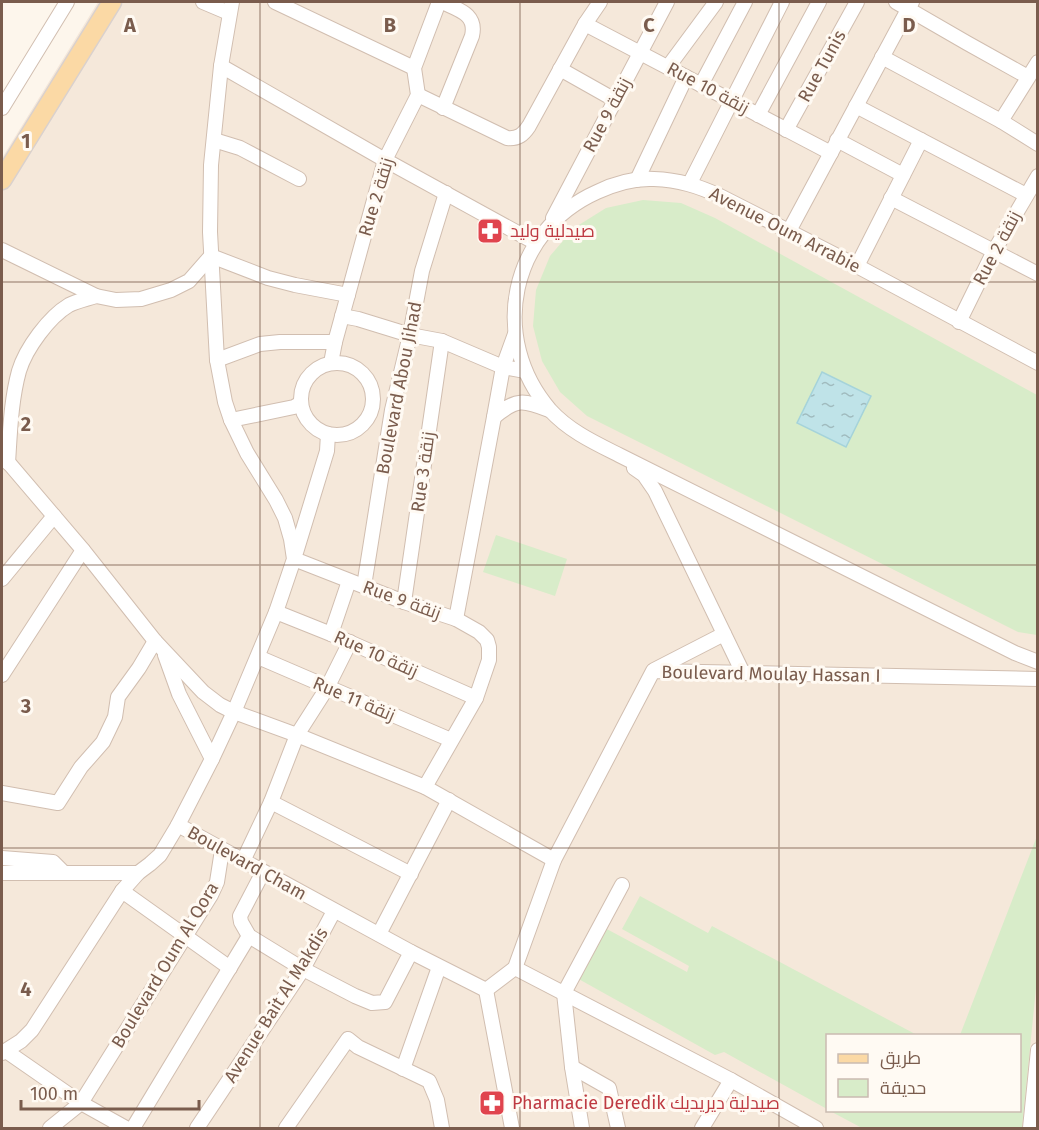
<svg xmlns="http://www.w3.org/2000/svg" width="1039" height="1130" font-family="'Fira Sans',Cairo,sans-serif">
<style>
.residential{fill:#f5e8da;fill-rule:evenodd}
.green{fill:#d8ecc9}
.water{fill:url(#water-ripples);stroke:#a5d3da;stroke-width:1.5}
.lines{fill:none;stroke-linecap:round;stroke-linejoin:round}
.minor-casing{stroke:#d1beb0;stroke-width:16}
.major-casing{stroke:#dad1cd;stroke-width:21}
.minor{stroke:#fff;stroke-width:14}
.major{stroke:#fbd9a5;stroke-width:18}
.grid{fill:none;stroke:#7a5c4d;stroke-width:1.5;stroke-opacity:0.55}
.labels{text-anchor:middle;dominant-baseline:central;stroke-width:6;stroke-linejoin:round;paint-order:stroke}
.street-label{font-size:18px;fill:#7a5c4d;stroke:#fffaf3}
.health-label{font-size:18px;fill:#be3a42;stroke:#fffaf3;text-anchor:start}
.grid-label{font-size:20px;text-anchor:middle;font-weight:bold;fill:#7a5c4d;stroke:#fffaf3;stroke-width:6;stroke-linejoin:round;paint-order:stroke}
</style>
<defs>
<pattern id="water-ripples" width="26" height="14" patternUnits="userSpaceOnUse" patternTransform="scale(1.5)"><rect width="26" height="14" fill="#bfe3e8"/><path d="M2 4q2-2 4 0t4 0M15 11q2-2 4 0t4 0" fill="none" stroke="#a0bbbe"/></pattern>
</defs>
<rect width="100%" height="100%" fill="#fdf6ec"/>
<path class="residential" d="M98 2H1037V1128H2V158ZM828 1036H1020V1110H828Z"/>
<g class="green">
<path d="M643 200 681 203 715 218 1037 395V635L1018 632 587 416 560 392 542 361 533 326 536 290 550 256 574 228 606 208Z"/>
<path d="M496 535 567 559 555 596 483 572Z"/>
<path d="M1037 836V978L1022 1128H862L830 1111 1020 1110V1036L960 1035Z"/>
<path d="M640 896 708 933 712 926 917 1035 828 1036 827 1109 724 1052 715 1055 575 977 603 927 687 972 689 966 622 929Z"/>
</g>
<path class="water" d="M822 372 871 396 846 447 797 423Z"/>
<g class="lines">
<g class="minor-casing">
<g id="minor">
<path d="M203 2 229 13"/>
<path d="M275 2 414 68"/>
<path d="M442 2C459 10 477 14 472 36L443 108"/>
<path d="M896 2 967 43 1028 77"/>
<path d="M585 24 831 153"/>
<path d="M882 57 1001 121 1038 144"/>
<path d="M221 66 385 160 536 243"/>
<path d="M668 67 716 2"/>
<path d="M560 69 615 100"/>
<path d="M701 85 745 2"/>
<path d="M418 95 507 138C518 139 523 135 529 126L585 24 600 2"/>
<path d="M856 106 1026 195"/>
<path d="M2 108 67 2"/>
<path d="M758 115 819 2"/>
<path d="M1001 121 1038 62"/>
<path d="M786 130 857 2"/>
<path d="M214 140 240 148 299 179"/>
<path d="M837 140 903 175"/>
<path d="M637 180 686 77"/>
<path d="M690 183 782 2"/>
<path d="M891 198 1038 274"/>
<path d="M553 218 667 2"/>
<path d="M789 231 912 2"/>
<path d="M2 250 96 296 116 300 141 299 171 290 189 281 211 256 268 278 295 285 348 295"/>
<path d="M857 266 921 140"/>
<path d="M342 316 358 319 410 335 442 341 503 367 525 371"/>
<path d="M959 322 994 251 1038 176"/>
<path d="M515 334 503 367 494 417C517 398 523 400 549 410"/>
<path d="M217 360 260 344 280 342H335"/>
<circle cx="337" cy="399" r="36"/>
<path d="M331 363 335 342 385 160 418 95 414 68 439 2"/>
<path d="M1038 363 857 266 720 196C698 186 679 180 654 179 635 178 614 184 597 192 510 231 488 338 550 410 569 431 595 443 619 455L1015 653 1038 662"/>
<path d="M231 420 294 407 301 403"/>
<path d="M328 434 327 451 294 559 404 602 456 619 479 632 487 640 489 647V660L476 698 425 787"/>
<path d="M2 455 83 550 155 641 203 692 220 705 234 712 276 612 294 559 291 539 285 518 276 500 247 453 231 420 225 402 217 360 210 232 211 165 221 66 232 2"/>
<path d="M8 463C10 432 11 400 19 371 26 348 49 317 69 305 77 301 87 299 96 296"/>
<path d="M634 468 644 475 655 491 743 673"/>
<path d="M2 579 54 516"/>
<path d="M364 586 392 410 410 335 422 271 446 193"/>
<path d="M404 602 442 341"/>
<path d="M276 612 331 634 476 698"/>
<path d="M456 619 494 417"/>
<path d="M331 634 349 581"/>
<path d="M165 655 179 694 212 759"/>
<path d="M258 657 451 740"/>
<path d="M654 670 724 634"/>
<path d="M2 675 83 550"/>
<path d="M2 793 58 803 81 767 103 742 115 717 118 697 139 668 155 641"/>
<path d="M271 802 411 874"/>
<path d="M2 858 53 862 64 873"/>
<path d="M243 861 271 802 297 735 327 688 350 642"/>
<path d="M263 872 240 916 241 922 249 936 303 969 355 996 372 1003 385 1002 411 952"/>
<path d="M2 873H138"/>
<path d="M122 891 230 968"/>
<path d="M379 934 449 800"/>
<path d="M515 968 731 1080 816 1128"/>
<path d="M486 990 411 952 178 825 212 759 234 712 297 735 425 787 554 860"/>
<path d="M486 990 515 968 554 860 653 671 1038 679"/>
<path d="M486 990 512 1128"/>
<path d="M6 1051 81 1103 126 1128"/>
<path d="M2 1053 21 1041 32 1030 122 891 138 873 150 864 160 855 178 825"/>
<path d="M572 1067 609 1088 618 1128"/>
<path d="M403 1069 439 967"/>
<path d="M50 1128 81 1103 211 895 217 882 222 850"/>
<path d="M133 1128 249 936"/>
<path d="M197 1128 303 969 334 911"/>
<path d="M286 1128 348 1039 358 1047 429 1081 437 1100 442 1128"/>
<path d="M582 1128 572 1067 564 993 622 885"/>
<path d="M702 1128 731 1080"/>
<path d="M1030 1128 1038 1050"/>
</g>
</g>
<g class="major-casing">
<path id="major" d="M2 180 112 2"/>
</g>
<use href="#minor" class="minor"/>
<use href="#major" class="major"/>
</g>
<path class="grid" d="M260 2V1128M520 2V1128M779 2V1128M2 282H1038M2 565H1038M2 848H1038"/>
<defs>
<g id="pharmacy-square" transform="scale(1.35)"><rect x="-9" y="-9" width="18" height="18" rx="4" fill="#e0444e" stroke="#fffaf3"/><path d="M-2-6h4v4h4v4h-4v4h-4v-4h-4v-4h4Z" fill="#fff"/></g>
</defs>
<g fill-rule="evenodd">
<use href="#pharmacy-square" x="490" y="231"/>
<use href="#pharmacy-square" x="492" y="1103"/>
</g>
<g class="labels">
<g class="street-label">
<text transform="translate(822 66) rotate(-61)">Rue Tunis</text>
<text transform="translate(708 88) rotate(28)">Rue 10 زنقة</text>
<text transform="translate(607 115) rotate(-62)">Rue 9 زنقة</text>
<text transform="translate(376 197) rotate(-73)">Rue 2 زنقة</text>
<text transform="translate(785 230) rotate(27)">Avenue Oum Arrabie</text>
<text transform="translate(997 248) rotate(-62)">Rue 2 زنقة</text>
<text transform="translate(399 388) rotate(-79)">Boulevard Abou Jihad</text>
<text transform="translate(423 472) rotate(-82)">Rue 3 زنقة</text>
<text transform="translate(402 600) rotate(20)">Rue 9 زنقة</text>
<text transform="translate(376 654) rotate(24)">Rue 10 زنقة</text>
<text transform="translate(771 674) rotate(1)">Boulevard Moulay Hassan I</text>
<text transform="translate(354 699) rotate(23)">Rue 11 زنقة</text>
<text transform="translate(247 863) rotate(29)">Boulevard Cham</text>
<text transform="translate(165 965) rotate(-59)">Boulevard Oum Al Qora</text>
<text transform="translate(276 1005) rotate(-58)">Avenue Bait Al Makdis</text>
</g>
<g class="health-label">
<text x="510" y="231">صيدلية وليد</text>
<text x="512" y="1103">Pharmacie Deredik صيدلية ديريديك</text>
</g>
</g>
<g class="grid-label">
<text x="130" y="32">A</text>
<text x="390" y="32">B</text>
<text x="649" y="32">C</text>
<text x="909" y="32">D</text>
<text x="26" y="148">1</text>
<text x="26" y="431">2</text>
<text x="26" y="713">3</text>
<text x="26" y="996">4</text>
</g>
<rect width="1039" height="1130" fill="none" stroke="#7a5c4d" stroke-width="6"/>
<rect x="826" y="1034" width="195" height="78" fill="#fffaf3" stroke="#cabbb1" stroke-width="1.5"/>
<rect x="838" y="1054" width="30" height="9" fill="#fbd9a5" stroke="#cabbb1" stroke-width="1.5"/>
<text x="880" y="1064" font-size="18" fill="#7a5c4d">طريق</text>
<rect x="838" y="1079" width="30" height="18" fill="#d8ecc9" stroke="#cabbb1" stroke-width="1.5"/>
<text x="880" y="1094" font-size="18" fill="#7a5c4d">حديقة</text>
<path d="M21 1100v9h178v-9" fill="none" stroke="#7a5c4d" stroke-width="3"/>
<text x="30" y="1100" font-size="18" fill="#7a5c4d" stroke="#fffaf3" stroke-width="4.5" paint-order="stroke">100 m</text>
</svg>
